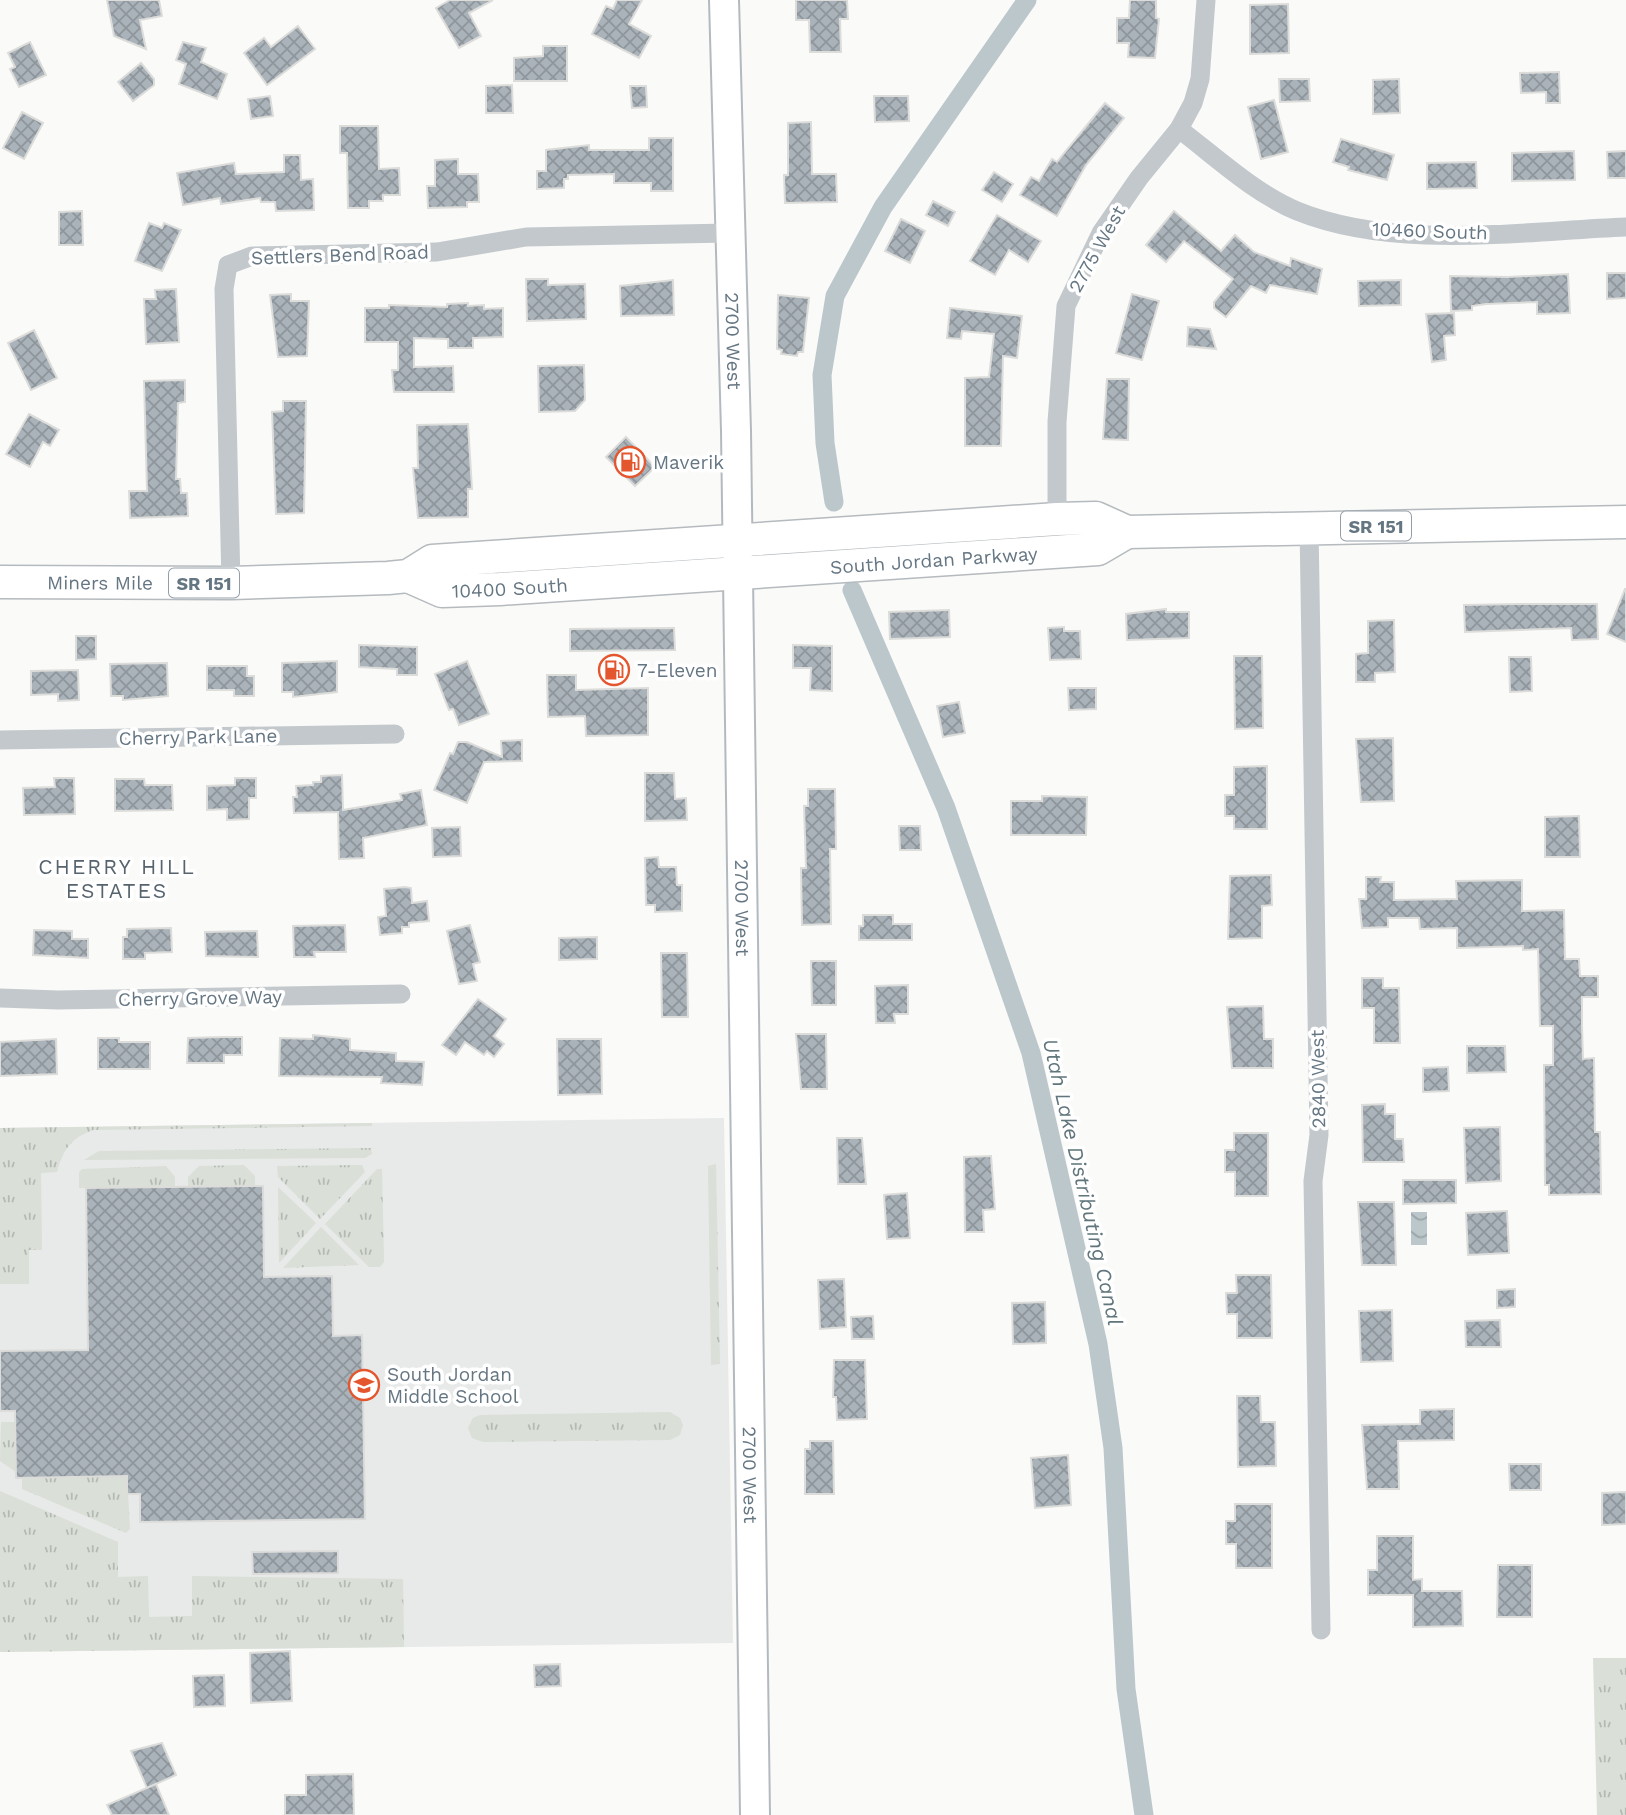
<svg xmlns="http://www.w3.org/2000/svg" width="1626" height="1815" font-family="'Work Sans',sans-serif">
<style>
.built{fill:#e8e9e9}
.grass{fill:url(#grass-tufts)}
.water{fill:url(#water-waves)}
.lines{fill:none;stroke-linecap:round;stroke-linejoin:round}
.canal{stroke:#bbc7cb;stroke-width:19}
.building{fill:url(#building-cross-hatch);stroke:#dcdcda;stroke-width:2}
.secondary-casing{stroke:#b3babf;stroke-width:32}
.primary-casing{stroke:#b5babe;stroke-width:35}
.street{stroke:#c3c8cc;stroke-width:19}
.secondary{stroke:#fff;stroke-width:28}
.primary{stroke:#fff;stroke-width:32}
.labels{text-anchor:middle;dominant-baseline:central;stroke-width:7;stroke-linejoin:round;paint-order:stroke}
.shield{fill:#fff;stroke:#939fa8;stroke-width:2}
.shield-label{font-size:18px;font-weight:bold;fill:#657683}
.street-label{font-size:19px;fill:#657683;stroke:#fff}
.poi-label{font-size:19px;fill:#657683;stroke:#fff;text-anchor:start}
.neighbourhood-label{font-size:21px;letter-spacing:2px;fill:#57646e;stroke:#fff}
.water-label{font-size:21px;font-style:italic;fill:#60757c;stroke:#fff}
</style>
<defs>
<pattern id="grass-tufts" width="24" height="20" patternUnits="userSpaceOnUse" patternTransform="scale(1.75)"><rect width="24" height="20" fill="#dadfd7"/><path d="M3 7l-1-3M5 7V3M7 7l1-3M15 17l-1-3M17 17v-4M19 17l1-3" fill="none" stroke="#b4b9b4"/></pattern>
<pattern id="water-waves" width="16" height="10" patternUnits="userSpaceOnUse" patternTransform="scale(1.75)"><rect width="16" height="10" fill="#bbc7cb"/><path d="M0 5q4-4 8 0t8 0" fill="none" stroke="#9ca6aa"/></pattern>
<pattern id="building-cross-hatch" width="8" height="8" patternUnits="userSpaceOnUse" patternTransform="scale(1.75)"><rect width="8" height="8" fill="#aab3b9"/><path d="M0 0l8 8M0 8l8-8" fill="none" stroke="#8e969c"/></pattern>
</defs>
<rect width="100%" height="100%" fill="#fafaf8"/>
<path class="built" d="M724 1118 733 1643 0 1652V1128Z"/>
<g class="grass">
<path d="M372 1123V1126L93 1130C71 1138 63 1150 57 1172L41 1173 42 1250H29V1284H0V1128Z"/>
<path d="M371 1148 372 1154 365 1158 84 1160 99 1151Z"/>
<path d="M716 1164 720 1364 711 1365 708 1166Z"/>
<path d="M244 1165 255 1176V1186L188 1187V1177L199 1166Z"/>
<path d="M362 1165 365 1172 320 1219 278 1177 277 1166Z"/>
<path d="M166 1166 175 1177V1187L79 1188V1172L82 1169Z"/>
<path d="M377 1169H382L384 1262 380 1267H369L325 1224Z"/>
<path d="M278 1187 316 1223 279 1263 278 1186Z"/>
<path d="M321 1227 359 1265 283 1268Z"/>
<path d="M670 1412 680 1418 683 1425 680 1435 670 1440 483 1442 472 1438 468 1428 473 1418 480 1415Z"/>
<path d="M1 1422H15L16 1472 0 1461Z"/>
<path d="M127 1476 130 1529 126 1533 22 1489V1478Z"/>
<path d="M0 1491 118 1542V1577L148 1576 149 1617 192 1616V1576L403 1579 404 1647 0 1652Z"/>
<path d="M1593 1658H1626V1815H1597Z"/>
</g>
<rect class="water" x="1411" y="1212" width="16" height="33"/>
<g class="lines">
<g class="canal">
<path d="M834 502 825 443 822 375 835 296 883 207 1027 0"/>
<path d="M852 590 946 808 1031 1053 1098 1344 1113 1448 1126 1689 1144 1815"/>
</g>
</g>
<g class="building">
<path d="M107 0H159L162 16 140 20 146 49 114 36Z"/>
<path d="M450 0H493L469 13 481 36 459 48 436 8Z"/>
<path d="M617 0H642L629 24 651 36 639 58 592 34 606 6 613 9Z"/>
<path d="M796 0H847L848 19H840L841 52H810L809 20H796Z"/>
<path d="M1130 0H1156V18L1159 19 1155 58 1128 57 1129 43H1117V18H1129Z"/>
<path d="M1288 4 1289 53 1250 54V5Z"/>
<path d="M298 26 315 49 267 85 244 53 264 38 271 47Z"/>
<path d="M30 42 46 75 19 87 10 69 15 67 8 53Z"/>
<path d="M183 42 206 48 201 62 227 74 217 99 179 84 186 64 176 60Z"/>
<path d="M543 46H567V81H514V58L543 56Z"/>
<path d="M141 63 154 79V85L133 101 118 82Z"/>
<path d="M1559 72 1560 103H1546V92L1521 93 1520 73Z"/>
<path d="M1279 79H1309L1310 101 1280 102Z"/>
<path d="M1399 79 1400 113 1373 114V80Z"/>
<path d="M512 85 513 113H486V86Z"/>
<path d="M630 86H646L647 107 632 108Z"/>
<path d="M270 96 273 116 251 119 248 99Z"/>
<path d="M874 96H908L909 121 875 122Z"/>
<path d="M1274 100 1288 152 1261 159 1248 107Z"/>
<path d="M1105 103 1124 118 1086 165 1057 216 1020 195 1031 177 1039 181 1052 159 1057 162Z"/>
<path d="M22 112 43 123 24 159 3 148Z"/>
<path d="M811 122 812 174H836L837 202 785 203 784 175H788V123Z"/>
<path d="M340 126H378L379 169 399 168 400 195H383V201H369V208H348L347 153H340Z"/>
<path d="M649 138H673V191H651V183H614V174L568 175V179H564V188L537 189V171H546V150L589 145V150H649Z"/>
<path d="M1341 139 1394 155 1387 180 1348 170 1349 167 1333 162Z"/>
<path d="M1574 151 1575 180 1512 181V153Z"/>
<path d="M1626 151V178H1608L1607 152Z"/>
<path d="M284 155H300L301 180 313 179 314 210 276 211 275 202H261L260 198 221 204 220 198 183 205 177 173 234 163 236 174 284 172Z"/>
<path d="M458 159V174H478L479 202H467V207L428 208 427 186H435V160Z"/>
<path d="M1476 162 1477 188 1427 189V163Z"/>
<path d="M994 172 1013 184 1002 202 982 190Z"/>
<path d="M933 201 955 212 948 226 926 215Z"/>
<path d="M82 211 83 245H59V212Z"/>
<path d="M1174 211 1221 251 1235 235 1254 252 1290 266 1291 258 1322 269 1317 294 1270 285 1266 293 1251 286 1226 317 1214 308V302L1233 279 1184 241 1166 262 1146 245Z"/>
<path d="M997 215 1041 241 1028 262 1009 250 995 275 970 261Z"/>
<path d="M901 219 925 231 910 263 885 251Z"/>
<path d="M149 223 162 228 164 223 181 230 162 271 135 261Z"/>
<path d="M1607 273H1626V298L1607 299Z"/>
<path d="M1568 274 1570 313 1537 314V302L1486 304 1472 306V310L1451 311 1450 276 1508 277Z"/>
<path d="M526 279H548V285L585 284 586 319 527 321Z"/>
<path d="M673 280 674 315 621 316 620 286Z"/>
<path d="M1401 280V305L1359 306 1358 281Z"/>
<path d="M176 289 179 342 146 344 144 299H156L155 290Z"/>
<path d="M291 294V301H309L307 356 278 357 270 295Z"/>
<path d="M1132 294 1159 301 1142 360 1116 353Z"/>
<path d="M778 295 809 298 803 352H798L797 356 781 354 782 350 777 349Z"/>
<path d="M468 303V306L484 305V309L503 308V337L473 338V348H448V339L414 338V367L453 366 454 392H394L392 370H398V342H365V308H389V305L447 307V304Z"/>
<path d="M950 308 1022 316 1017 358 1003 356 1001 446H965V378L989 377 994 334 962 331 961 339 947 338Z"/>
<path d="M1454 313 1455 335 1444 336 1446 360 1432 362 1426 314Z"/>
<path d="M1188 327 1210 329 1216 349 1187 346Z"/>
<path d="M34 330 57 378 31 390 8 343Z"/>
<path d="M584 365 585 400 575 411 539 412 538 366Z"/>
<path d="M1107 379H1129L1128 440 1103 439Z"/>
<path d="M185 380V402L178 403 176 479H180L181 493H187L188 516 130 518 129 491H147L144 381Z"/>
<path d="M283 401H306L304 513 276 514 272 412 283 411Z"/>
<path d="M29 414 59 430 50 446 43 442 30 467 6 454Z"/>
<path d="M468 424 472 489H468V517L418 518 413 468H418L417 425Z"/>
<path d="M626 437 655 467 635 486 606 457Z"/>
<path d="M1625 589H1626V642L1607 634Z"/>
<path d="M1519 604H1597L1598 639 1572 640 1571 628 1465 632 1464 605Z"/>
<path d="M1166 609V612H1189V638L1127 640 1126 614Z"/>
<path d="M949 610 950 637 890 639 889 612Z"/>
<path d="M1394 620 1395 672 1375 673V682H1356V654L1368 653V621Z"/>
<path d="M1064 627V631H1080L1081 659 1050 660 1048 628Z"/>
<path d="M674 628 675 650 570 651V629Z"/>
<path d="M76 636H96V659L76 660Z"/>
<path d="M359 645 417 647V675H397V669L359 667Z"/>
<path d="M793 645 832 646V691L810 690 811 668H793Z"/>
<path d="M1234 656H1262L1263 728 1235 729Z"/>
<path d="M1509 657H1531L1532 691 1510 692Z"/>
<path d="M337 661V692L293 697V692H282V663Z"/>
<path d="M467 661 489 714 459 725 453 709 449 710 435 674Z"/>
<path d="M167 663 168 696 123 700V696H111L110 664Z"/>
<path d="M207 666H247V676H254V696H234V690H207Z"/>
<path d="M78 670 79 700 58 701V694L31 695V671Z"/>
<path d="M547 675H576V690L648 688V735L586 736 585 716 548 717Z"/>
<path d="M1068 688H1096V709L1069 710Z"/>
<path d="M959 702 965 733 943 737 937 706Z"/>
<path d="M1393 738 1394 801 1361 802 1356 739Z"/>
<path d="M522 740V761L484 762 467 803 434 790 450 753 453 754 458 742H467L502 757 501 741Z"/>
<path d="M1267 766V829H1234V816H1225V795H1234V767Z"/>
<path d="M645 773H674L675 799 686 798 687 820 645 821Z"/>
<path d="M342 775 343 810 402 800 400 794 421 790 427 825 363 838 364 858 339 859 338 812 294 813 293 797H297L296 786 313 785V782H321V776Z"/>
<path d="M54 778H74L75 814 24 815 23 788 55 787Z"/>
<path d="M235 778H256V798H249V819L227 820V809L207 810V786L235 785Z"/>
<path d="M115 779H144L145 785H172L173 810 115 811Z"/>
<path d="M808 789H835L836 849H830L831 924 802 925 801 868H806L804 806H808Z"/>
<path d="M1042 796 1087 797 1086 835H1011V801H1042Z"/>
<path d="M1579 816 1580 857H1545V817Z"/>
<path d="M899 826H920L921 850H900Z"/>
<path d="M460 827 461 856 433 857 432 828Z"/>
<path d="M658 857 659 867H676L677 885H682V911L655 912V905H646L645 858Z"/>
<path d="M1271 875 1272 905 1262 906V938L1228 939 1230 876Z"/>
<path d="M1366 877H1381L1380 882H1394V900L1457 899 1456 881 1522 880V911L1564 910 1565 959H1579L1580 976H1598V997H1582V1025L1583 1059 1594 1058 1595 1132H1600L1601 1194 1549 1195V1185H1545L1544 1065H1553V1026H1540L1538 949 1523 950V946L1457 948V928L1420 929 1419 918H1388V927L1362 928 1359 899H1366Z"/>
<path d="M405 887 411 888 412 903 427 901 429 921 409 923V927H402V933L380 935 378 917 386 916 384 889Z"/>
<path d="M863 915H893V924H912V940H859V926H863Z"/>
<path d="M345 925 346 952H314L315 957H294L293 926Z"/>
<path d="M470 925 480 962 473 964 477 981 459 984 447 931Z"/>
<path d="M171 928 172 952 145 953V959H123V937H127V929Z"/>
<path d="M34 930 72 931V939H88V958L33 955Z"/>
<path d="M257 931 258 957 206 956 205 932Z"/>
<path d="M597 937V959L559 960V938Z"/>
<path d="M661 953H687L688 1017H662Z"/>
<path d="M811 961H836V1005H812Z"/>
<path d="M1362 978H1383V988H1399L1400 1043H1374V1008H1362Z"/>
<path d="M908 985V1014H894L895 1023H876L875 986Z"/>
<path d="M478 999 506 1019 494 1036 504 1044 494 1057 487 1051 484 1055 465 1042 456 1055 442 1045Z"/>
<path d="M1263 1006 1264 1039H1273V1068H1232L1227 1007Z"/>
<path d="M796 1034H826L827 1089H801Z"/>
<path d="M313 1035 350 1039V1050L396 1053V1061L424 1062 422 1085 381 1083 382 1077 279 1076 280 1038 313 1039Z"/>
<path d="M223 1037H242V1055H224V1063H187L188 1038Z"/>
<path d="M98 1038H119V1042H150V1069H98Z"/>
<path d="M56 1039 57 1074 0 1076V1042Z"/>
<path d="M557 1039H601L602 1094 558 1095Z"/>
<path d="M1467 1046H1505L1506 1072 1467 1073Z"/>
<path d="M1448 1067 1449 1091 1423 1092V1068Z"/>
<path d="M1385 1104V1114H1395V1139H1403L1404 1162H1363L1362 1105Z"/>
<path d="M1500 1127 1501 1181 1466 1183 1464 1128Z"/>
<path d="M1234 1133H1268V1196H1235V1172H1225V1150H1234Z"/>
<path d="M837 1138H862L866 1184H838Z"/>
<path d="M991 1156 995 1209 983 1210 984 1232H965L964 1157Z"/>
<path d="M1403 1180H1456V1203L1403 1204Z"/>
<path d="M263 1186 264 1277 332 1276 333 1336 362 1335 365 1519 140 1522V1494H127V1476L16 1478 15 1411H0V1351L88 1350 86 1188Z"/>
<path d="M907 1193 910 1238 887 1239 884 1195Z"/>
<path d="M1358 1202H1394L1396 1265H1362Z"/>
<path d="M1507 1211 1509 1253 1468 1255 1466 1213Z"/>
<path d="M1236 1275H1271L1272 1338H1237V1314H1227L1226 1293H1237Z"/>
<path d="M844 1279 846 1327 820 1329 818 1280Z"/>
<path d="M1515 1289V1307L1497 1308V1290Z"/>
<path d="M1045 1302 1046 1343 1013 1344 1012 1303Z"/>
<path d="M1392 1310 1393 1361 1361 1362 1359 1311Z"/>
<path d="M873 1316 874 1339H852L851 1317Z"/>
<path d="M1500 1320 1501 1347H1466L1465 1321Z"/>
<path d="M834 1360H865L867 1419 837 1420 836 1397H833Z"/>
<path d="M1237 1396H1260L1261 1422H1275L1276 1466 1238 1467Z"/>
<path d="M1454 1409V1440L1398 1441 1399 1489H1367L1362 1425 1420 1424V1410Z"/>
<path d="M810 1441H833L834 1494H805V1449H810Z"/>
<path d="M1068 1455 1071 1505 1035 1508 1031 1458Z"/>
<path d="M1509 1464H1541V1490H1510Z"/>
<path d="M1626 1492V1524L1602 1525V1493Z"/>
<path d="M1235 1504H1272V1568H1236V1544H1226V1521H1235Z"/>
<path d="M1377 1536H1413V1580L1422 1579V1591H1462L1463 1626 1413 1627V1595H1368V1570H1377Z"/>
<path d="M338 1551V1573L253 1574 252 1552Z"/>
<path d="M1498 1565H1532V1617H1497Z"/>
<path d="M290 1651 292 1701 251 1703 250 1653Z"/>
<path d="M560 1664 561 1686 535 1687 534 1665Z"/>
<path d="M224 1675 225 1706 194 1707 193 1676Z"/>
<path d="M162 1743 176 1775 147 1788 131 1751Z"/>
<path d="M353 1774 354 1815H285V1795H306V1775Z"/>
<path d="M156 1784 169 1815H112L107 1805Z"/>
</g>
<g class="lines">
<g class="secondary-casing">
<g id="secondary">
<path id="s1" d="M724 0 736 431 755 1815"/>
</g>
</g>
<g class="primary-casing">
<g id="primary">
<path id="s2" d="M408 576 442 591 500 589 1098 549 1127 532"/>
<path id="s3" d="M0 582 231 583 388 578 408 576 432 561 1057 519 1096 518 1127 532 1626 522"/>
</g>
</g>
<g class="street">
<path d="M1179 129C1216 157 1254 193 1297 211 1396 251 1522 231 1626 227"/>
<path d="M1057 519V422L1066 306 1101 233 1139 178 1179 129 1193 103 1200 79 1206 0"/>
<path d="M1309 527 1319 1135 1313 1181 1321 1630"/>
<path d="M231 583 224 289 228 265 252 256 437 252 526 237 729 233"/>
<path d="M0 740 395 734"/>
<path d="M0 998 58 1000 401 994"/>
</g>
<use href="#secondary" class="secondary"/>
<use href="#primary" class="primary"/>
</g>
<defs>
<g id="fuel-ring" transform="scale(1.575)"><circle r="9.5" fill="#fff" stroke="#e4572e" stroke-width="1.5"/><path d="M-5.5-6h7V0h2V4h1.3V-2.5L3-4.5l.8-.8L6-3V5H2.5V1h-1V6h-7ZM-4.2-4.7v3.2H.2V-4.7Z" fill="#e4572e"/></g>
<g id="school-ring" transform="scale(1.575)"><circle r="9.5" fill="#fff" stroke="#e4572e" stroke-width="1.5"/><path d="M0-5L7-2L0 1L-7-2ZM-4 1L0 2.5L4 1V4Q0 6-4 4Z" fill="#e4572e"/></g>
</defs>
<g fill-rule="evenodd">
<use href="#fuel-ring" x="630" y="462"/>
<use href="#fuel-ring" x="614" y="670"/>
<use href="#school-ring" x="364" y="1385"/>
</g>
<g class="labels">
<g class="shield">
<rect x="1341" y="511.5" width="70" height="29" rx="5"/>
<rect x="169" y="568.5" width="70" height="29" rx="5"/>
</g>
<g class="shield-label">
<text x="1376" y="526">SR 151</text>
<text x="204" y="583">SR 151</text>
</g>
<g class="street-label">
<text transform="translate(1430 231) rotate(2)">10460 South</text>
<text transform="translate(1097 249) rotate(-61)">2775 West</text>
<text transform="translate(340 255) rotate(-2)">Settlers Bend Road</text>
<text stroke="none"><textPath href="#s1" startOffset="341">2700 West</textPath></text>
<text stroke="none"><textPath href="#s2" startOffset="530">South Jordan Parkway</textPath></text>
<text stroke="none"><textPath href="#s3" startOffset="100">Miners Mile</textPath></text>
<text stroke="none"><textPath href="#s2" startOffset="105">10400 South</textPath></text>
<text transform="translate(198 737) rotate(-1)">Cherry Park Lane</text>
<text stroke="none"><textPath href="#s1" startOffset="908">2700 West</textPath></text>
<text transform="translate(200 998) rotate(-1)">Cherry Grove Way</text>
<text transform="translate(1318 1079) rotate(-91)">2840 West</text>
<text stroke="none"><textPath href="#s1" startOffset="1475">2700 West</textPath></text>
</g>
<g class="poi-label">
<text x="653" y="462">Maverik</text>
<text x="637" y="670">7-Eleven</text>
<text x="387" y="1374">South Jordan<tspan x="387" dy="22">Middle School</tspan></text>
</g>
<g class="neighbourhood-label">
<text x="117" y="866">CHERRY HILL<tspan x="117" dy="24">ESTATES</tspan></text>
</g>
<g class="water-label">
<text transform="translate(1083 1182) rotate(77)">Utah Lake Distributing Canal</text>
</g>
</g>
</svg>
